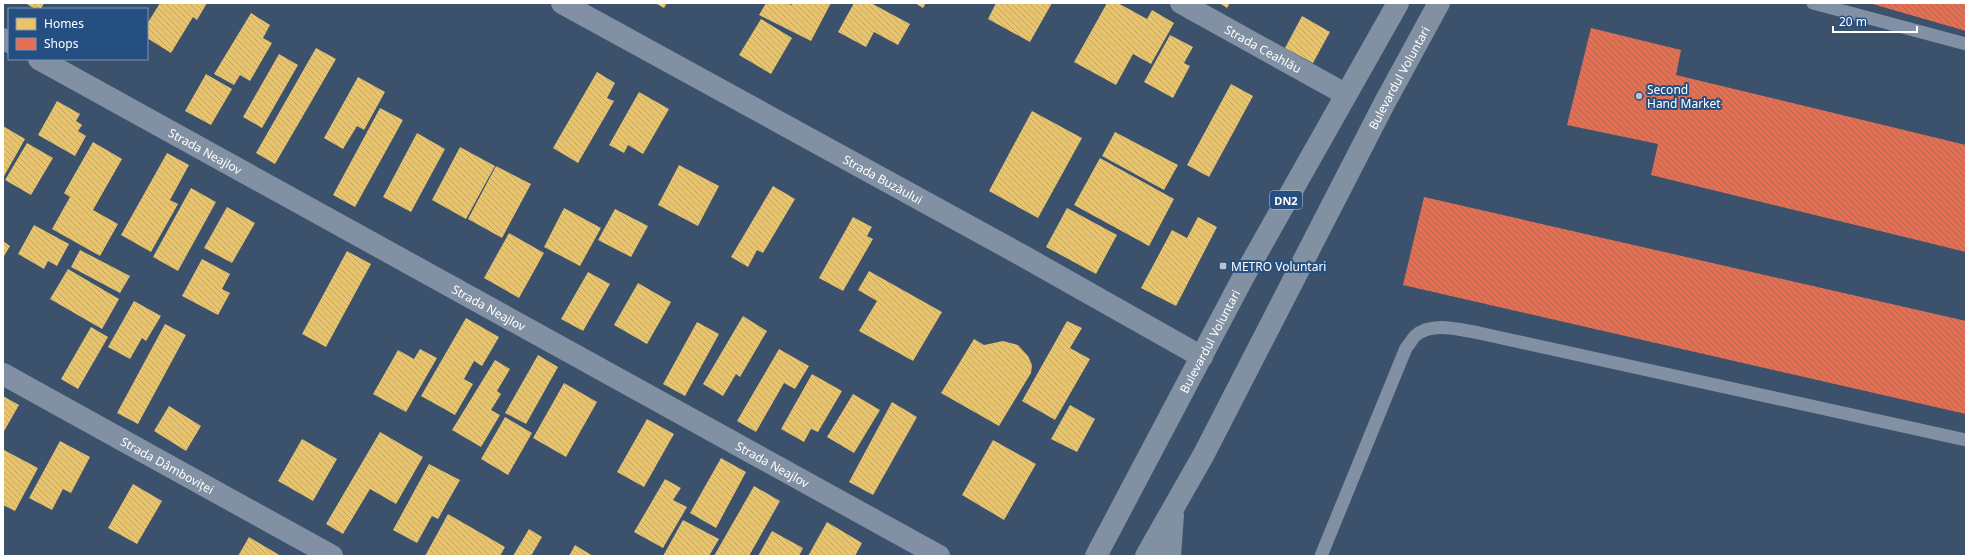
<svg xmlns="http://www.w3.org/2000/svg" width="1969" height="559" font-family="'Noto Sans',sans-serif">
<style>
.homes{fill:url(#homes-back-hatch)}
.shops{fill:url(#shops-back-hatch)}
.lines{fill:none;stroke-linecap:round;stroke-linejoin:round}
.lane{stroke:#8190a2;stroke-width:13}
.street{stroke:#8190a2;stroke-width:22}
.highway{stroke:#8191a2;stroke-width:22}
.poi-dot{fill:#bac2cc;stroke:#264f81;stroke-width:1.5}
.labels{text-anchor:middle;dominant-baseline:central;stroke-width:4;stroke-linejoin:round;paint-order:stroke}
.shield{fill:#264f81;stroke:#becad9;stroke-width:1}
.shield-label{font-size:11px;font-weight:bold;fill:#fff}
.street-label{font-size:12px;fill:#fff;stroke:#264f81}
.poi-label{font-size:12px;fill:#fff;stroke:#264f81;text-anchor:start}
</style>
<defs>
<pattern id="homes-back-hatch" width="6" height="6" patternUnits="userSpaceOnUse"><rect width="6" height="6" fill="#e9c46a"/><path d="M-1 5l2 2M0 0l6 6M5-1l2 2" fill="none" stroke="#c2a662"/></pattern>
<pattern id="shops-back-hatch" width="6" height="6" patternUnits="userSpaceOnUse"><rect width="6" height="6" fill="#e76f51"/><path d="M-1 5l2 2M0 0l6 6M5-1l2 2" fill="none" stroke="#b86450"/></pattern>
</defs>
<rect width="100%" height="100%" fill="#3b516c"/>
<g class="homes">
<path d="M25 3H44L41 9H35Z"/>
<path d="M160 3H207L197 20 193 17 171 53 147 38V24Z"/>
<path d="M655 3H667L664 8Z"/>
<path d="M766 3H787L791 5 793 3H831L811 41 759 15Z"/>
<path d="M854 3H871L910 24 898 45 874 32 866 47 838 32Z"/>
<path d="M915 3H926L923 8Z"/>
<path d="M996 3H1052L1030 42 988 19Z"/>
<path d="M1107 3H1118L1147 19 1152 10 1174 23 1151 64 1133 54 1116 85 1074 62Z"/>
<path d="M1219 3H1230L1227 8Z"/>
<path d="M251 13 270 25 263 38 272 43 250 81 240 75 234 85 214 74Z"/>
<path d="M1302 16 1330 32 1313 63 1285 48Z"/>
<path d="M761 19 792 38 771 74 739 55Z"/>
<path d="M1170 35 1193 47 1184 63 1190 66 1173 98 1144 82Z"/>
<path d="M316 48 336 59 275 164 256 153Z"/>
<path d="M279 54 298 65 262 128 243 117Z"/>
<path d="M597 72 615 83 607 98 614 101 578 163 553 148Z"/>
<path d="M206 74 232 89 211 125 185 111Z"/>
<path d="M358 77 385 92 364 130 357 126 343 149 324 138Z"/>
<path d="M1231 84 1253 96 1209 177 1187 165Z"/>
<path d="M639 92 669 109 643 154 628 145 624 153 609 145Z"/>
<path d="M57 101 80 114 76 121 82 125 78 131 86 136 75 156 38 135Z"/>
<path d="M380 108 403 120 355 207 333 195Z"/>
<path d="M1032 111 1082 138 1038 218 989 191Z"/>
<path d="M3 126 25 139 3 178Z"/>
<path d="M1115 132 1178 165 1164 190 1102 156Z"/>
<path d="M417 133 445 149 411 212 383 197Z"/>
<path d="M93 142 122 159 93 210 118 224 100 256 52 229 70 197 64 193Z"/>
<path d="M27 143 53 158 31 195 5 180Z"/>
<path d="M460 147 495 166 466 219 432 200Z"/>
<path d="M167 153 189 165 170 200 178 204 151 252 121 235Z"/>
<path d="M1100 158 1174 199 1149 246 1074 205Z"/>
<path d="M679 165 719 186 698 226 658 205Z"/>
<path d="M496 166 531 184 502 238 468 219Z"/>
<path d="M773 186 795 199 763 253 757 250 748 267 731 257Z"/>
<path d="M191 188 216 202 178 271 153 257Z"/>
<path d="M227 207 255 223 232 263 204 248Z"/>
<path d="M564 208 601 228 580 266 544 247Z"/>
<path d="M1067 208 1117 235 1096 274 1046 247Z"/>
<path d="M615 209 648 226 631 257 598 240Z"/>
<path d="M853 217 872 227 867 236 873 239 843 291 819 278Z"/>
<path d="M1198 217 1217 227 1176 306 1141 288 1172 230 1187 238Z"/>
<path d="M34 225 69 244 57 266 48 261 44 269 18 254Z"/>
<path d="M509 233 544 253 519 298 484 278Z"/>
<path d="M3 241 10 246 3 258Z"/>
<path d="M80 250 130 276 120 293 71 267Z"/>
<path d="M347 251 371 264 326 347 302 334Z"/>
<path d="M202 259 230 274 222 289 230 293 218 315 182 296Z"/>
<path d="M68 269 119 299 102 329 50 299Z"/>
<path d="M869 271 942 312 913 361 859 331 877 301 858 290Z"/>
<path d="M588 272 610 284 583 331 561 319Z"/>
<path d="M638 283 671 302 647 344 614 325Z"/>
<path d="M134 301 161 316 146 341 142 338 130 359 108 347Z"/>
<path d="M743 316 767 331 740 377 736 374 723 396 703 384Z"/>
<path d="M466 318 499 337 482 366 474 361 464 379 473 384 455 415 421 396Z"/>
<path d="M1067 321 1082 328 1070 348 1090 359 1055 420 1022 401Z"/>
<path d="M697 322 719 334 685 396 663 384Z"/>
<path d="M165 324 186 335 138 424 117 413Z"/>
<path d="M91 327 108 337 78 389 61 379Z"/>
<path d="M974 339 984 345 1003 341 1018 345 1028 356 1032 365 1031 373 999 426 941 393Z"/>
<path d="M420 349 437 358 406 412 373 394 398 350 414 359Z"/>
<path d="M779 349 809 366 795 389 784 383 756 432 737 421Z"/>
<path d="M538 355 558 367 526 424 505 413Z"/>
<path d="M495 360 510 369 497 391 501 394 491 410 500 415 481 447 452 430Z"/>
<path d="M812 374 842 391 818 432 811 429 804 442 781 429Z"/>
<path d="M564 383 597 402 566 457 533 438Z"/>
<path d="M853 394 880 410 854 453 827 437Z"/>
<path d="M3 396 19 405 3 433Z"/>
<path d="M892 402 917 417 873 495 849 482Z"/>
<path d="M1070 405 1095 419 1077 452 1051 439Z"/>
<path d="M169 406 201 426 186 451 154 431Z"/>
<path d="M505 417 532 433 508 475 481 459Z"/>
<path d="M647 419 674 434 644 487 617 472Z"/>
<path d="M380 432 423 457 396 504 370 489 343 534 326 524Z"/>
<path d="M302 439 337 459 313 501 278 481Z"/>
<path d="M993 440 1036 464 1004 520 962 495Z"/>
<path d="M60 441 90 457 71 493 63 489 52 510 29 498Z"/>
<path d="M4 450 38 468 15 511 3 505Z"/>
<path d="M721 458 746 472 716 528 690 513Z"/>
<path d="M429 464 460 480 438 519 432 516 417 543 393 530Z"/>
<path d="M665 479 681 488 673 500 687 507 663 548 634 532Z"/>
<path d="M133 484 162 501 137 544 108 528Z"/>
<path d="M754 486 780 501 749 556H714Z"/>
<path d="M448 514 505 547 500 556H425Z"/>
<path d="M683 520 719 539 709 556H663Z"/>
<path d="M827 522 862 543 855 556H808Z"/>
<path d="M529 529 542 537 531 556H513Z"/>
<path d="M772 531 803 548 799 556H758Z"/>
<path d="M249 537 281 556H238Z"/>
<path d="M575 545 593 556H569Z"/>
</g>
<g class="shops">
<path d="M1869 3H1966V31Z"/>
<path d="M1591 28 1681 50 1676 75 1966 145V252L1651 175 1658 144 1567 125Z"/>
<path d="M1424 197 1966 321V414L1403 285Z"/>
</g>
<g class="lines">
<g class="lane">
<path d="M1813 3 1966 44"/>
<path d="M1321 556 1406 348C1409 345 1412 339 1415 336 1432 321 1460 330 1479 333L1966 440"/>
</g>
<g class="street">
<path id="s1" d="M562 3 1025 257 1202 357"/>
<path id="s2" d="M1181 3 1345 94"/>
<path d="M3 39 9 42"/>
<path id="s3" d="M39 59 939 556"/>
<path id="s4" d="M3 374 332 556"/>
</g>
<g class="highway">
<path id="s5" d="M1096 556 1245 274 1398 3"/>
<path id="s6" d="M1146 556 1204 454 1384 104 1439 3"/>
<path d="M1170 556 1173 515"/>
</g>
</g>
<g class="poi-dot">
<circle cx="1639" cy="96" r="4"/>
<rect x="1219" y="262" width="8" height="8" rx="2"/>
</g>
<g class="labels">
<rect class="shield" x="1270" y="191" width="32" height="18" rx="3"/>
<g class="shield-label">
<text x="1286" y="200">DN2</text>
</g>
<g class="street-label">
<text stroke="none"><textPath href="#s2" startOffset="94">Strada Ceahlău</textPath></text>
<text stroke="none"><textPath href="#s6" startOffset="541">Bulevardul Voluntari</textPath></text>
<text stroke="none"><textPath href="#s3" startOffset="190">Strada Neajlov</textPath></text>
<text stroke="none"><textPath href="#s1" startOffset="366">Strada Buzăului</textPath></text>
<text stroke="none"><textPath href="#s3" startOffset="514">Strada Neajlov</textPath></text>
<text stroke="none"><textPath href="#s5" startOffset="243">Bulevardul Voluntari</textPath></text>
<text stroke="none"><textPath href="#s3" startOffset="838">Strada Neajlov</textPath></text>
<text stroke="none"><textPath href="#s4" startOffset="188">Strada Dâmboviței</textPath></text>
</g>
<g class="poi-label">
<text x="1647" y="89">Second<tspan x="1647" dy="14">Hand Market</tspan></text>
<text x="1231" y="266">METRO Voluntari</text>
</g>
</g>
<rect width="1969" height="559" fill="none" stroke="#ffffff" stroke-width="8"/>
<rect x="8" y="8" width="140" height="52" fill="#264f81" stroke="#7d95b3"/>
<rect x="16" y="18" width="20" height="12" fill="#e9c46a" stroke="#7d95b3"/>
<text x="44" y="28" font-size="12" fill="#ffffff">Homes</text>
<rect x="16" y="38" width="20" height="12" fill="#e76f51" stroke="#7d95b3"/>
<text x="44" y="48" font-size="12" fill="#ffffff">Shops</text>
<path d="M1833 26v6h84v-6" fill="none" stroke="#ffffff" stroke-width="2"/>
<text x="1839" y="26" font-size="12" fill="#ffffff" stroke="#264f81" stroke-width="3" paint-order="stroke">20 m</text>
</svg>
